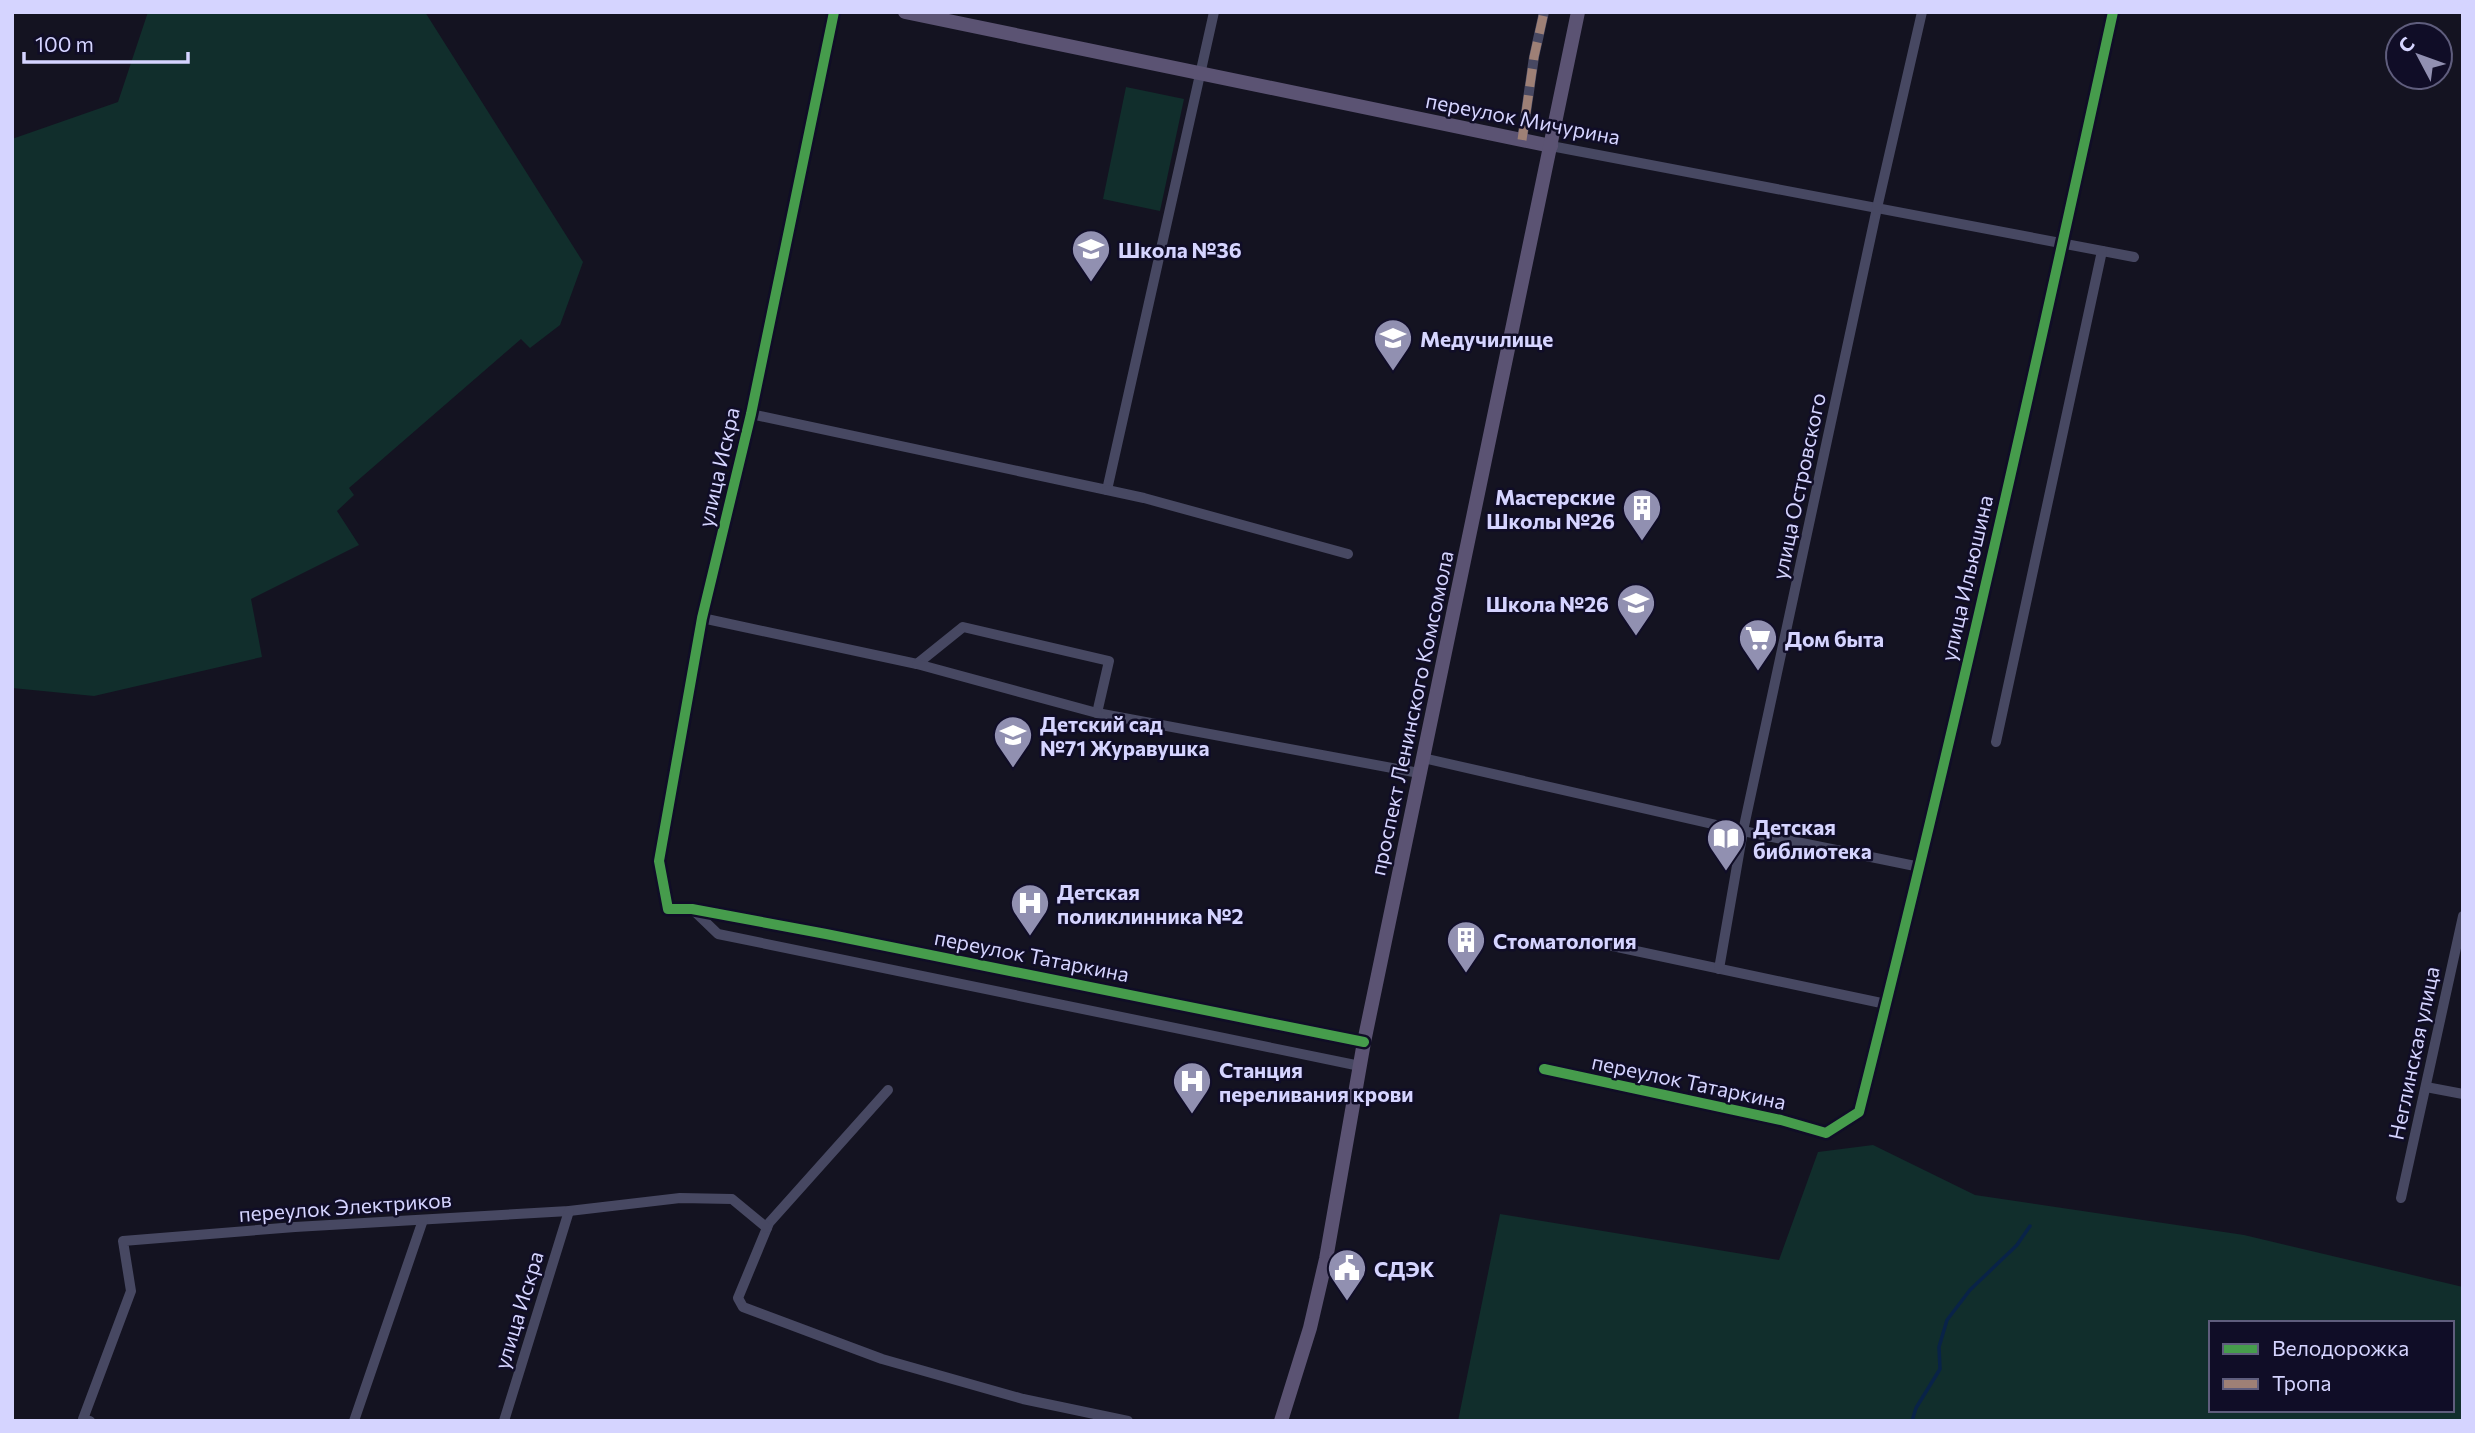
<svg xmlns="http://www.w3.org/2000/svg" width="2475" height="1433" font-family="Commissioner,sans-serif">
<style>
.green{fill:#112e2c;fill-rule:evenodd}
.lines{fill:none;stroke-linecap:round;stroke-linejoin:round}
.stream{stroke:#092348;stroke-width:3.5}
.minor{stroke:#474862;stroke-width:10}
.major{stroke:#5b5373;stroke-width:14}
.quiet{stroke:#9e8076;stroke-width:9;stroke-dasharray:18 9;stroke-linecap:butt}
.cycleway-casing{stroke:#100d27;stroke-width:15}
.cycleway{stroke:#469c4c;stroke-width:10}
.labels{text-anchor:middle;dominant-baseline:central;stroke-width:5;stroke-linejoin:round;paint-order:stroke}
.street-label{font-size:21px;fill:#d5d4ff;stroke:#100d27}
.poi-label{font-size:21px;font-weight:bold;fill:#d5d4ff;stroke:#100d27;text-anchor:start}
</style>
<rect width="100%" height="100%" fill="#141321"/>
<g class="green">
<path d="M148 12H425L583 262 560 325 530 348 521 339 349 488 354 495 337 511 359 545 251 599 262 657 94 696 12 688V139L118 102Z"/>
<path d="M1126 87 1184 99 1160 211 1103 199Z"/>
<path d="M1873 1145 1975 1195 2244 1235 2463 1287V1421H1458L1500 1214 1779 1260 1818 1152ZM2211 1323H2452V1410H2211Z"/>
</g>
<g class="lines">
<path class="stream" d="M1912 1421 1916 1408 1940 1369 1939 1347 1947 1320 1970 1290 2017 1245 2030 1226"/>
<g class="minor">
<path d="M834 12 751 414 702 618 659 861 668 909H692L826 934 1364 1042"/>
<path d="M1522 140 1534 57 1544 12"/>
<path d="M1551 146 2134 257"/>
<path d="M751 414 1107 490 1214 12"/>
<path d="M1107 490 1144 498 1348 554"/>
<path d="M702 618 917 664 963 627 1109 661 1097 713 1419 773"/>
<path d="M917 664 1097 713"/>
<path d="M1996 742 2102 251"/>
<path d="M1423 758 1743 831 1920 867"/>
<path d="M692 909 718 934 1360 1066"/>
<path d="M1589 941 1886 1004"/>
<path d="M1719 969 1743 831 1877 208 1922 12"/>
<path d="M1544 1069 1781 1120 1826 1133 1859 1112C1951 747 2033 380 2113 12"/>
<path d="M2426 1087 2463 1094"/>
<path d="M888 1090 769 1223 738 1298 743 1307 882 1359 1023 1399 1128 1421"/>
<path d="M2401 1198 2463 916"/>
<path d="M90 1421 83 1419 131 1291 123 1241 295 1227 569 1211 680 1198 732 1199 767 1228"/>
<path d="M354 1421 423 1220"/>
<path d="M504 1421 569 1211"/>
</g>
<g class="major">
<path d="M905 12 1551 146"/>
<path d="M1281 1421 1310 1328 1326 1259 1364 1042 1578 12"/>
</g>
<path class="quiet" d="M1522 140 1534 57 1544 12"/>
<g class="cycleway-casing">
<g id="cycleway">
<path d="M834 12 751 414 702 618 659 861 668 909H692L826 934 1364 1042"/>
<path d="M1544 1069 1781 1120 1826 1133 1859 1112C1951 747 2033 380 2113 12"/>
</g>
</g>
<use href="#cycleway" class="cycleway"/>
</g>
<defs>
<g id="school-pin" transform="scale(2.0125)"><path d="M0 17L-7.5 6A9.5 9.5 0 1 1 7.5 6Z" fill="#9190b1" stroke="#100d27"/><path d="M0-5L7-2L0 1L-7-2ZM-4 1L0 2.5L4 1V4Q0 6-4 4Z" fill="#fff"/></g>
<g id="university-pin" transform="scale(2.0125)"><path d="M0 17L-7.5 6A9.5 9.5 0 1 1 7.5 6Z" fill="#9190b1" stroke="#100d27"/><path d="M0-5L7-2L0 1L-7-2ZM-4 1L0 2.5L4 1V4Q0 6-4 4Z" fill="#fff"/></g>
<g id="building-pin" transform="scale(2.0125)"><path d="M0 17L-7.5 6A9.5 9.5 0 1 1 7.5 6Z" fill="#9190b1" stroke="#100d27"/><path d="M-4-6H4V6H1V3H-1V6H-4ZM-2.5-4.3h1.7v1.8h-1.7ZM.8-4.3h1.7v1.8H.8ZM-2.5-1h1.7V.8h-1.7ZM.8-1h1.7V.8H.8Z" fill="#fff"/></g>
<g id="supermarket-pin" transform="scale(2.0125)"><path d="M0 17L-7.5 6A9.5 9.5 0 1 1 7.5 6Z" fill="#9190b1" stroke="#100d27"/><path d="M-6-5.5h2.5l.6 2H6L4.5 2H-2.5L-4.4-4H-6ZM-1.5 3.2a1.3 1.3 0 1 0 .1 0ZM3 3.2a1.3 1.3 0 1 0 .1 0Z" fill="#fff"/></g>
<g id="library-pin" transform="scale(2.0125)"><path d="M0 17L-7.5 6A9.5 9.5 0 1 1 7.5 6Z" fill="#9190b1" stroke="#100d27"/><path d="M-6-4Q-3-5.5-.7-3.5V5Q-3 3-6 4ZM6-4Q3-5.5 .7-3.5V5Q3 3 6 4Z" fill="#fff"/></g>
<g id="hospital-pin" transform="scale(2.0125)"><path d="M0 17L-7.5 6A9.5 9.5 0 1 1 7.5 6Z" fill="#9190b1" stroke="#100d27"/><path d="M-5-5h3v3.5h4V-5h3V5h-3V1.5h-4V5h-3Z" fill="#fff"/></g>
<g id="civic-pin" transform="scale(2.0125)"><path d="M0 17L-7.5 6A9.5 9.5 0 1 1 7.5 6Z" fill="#9190b1" stroke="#100d27"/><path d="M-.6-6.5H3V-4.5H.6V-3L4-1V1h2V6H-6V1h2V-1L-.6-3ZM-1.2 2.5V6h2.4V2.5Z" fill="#fff"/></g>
</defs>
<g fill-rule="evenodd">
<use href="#school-pin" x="1091" y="249"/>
<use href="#university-pin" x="1393" y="338"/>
<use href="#building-pin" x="1642" y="508"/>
<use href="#school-pin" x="1636" y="603"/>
<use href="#supermarket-pin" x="1758" y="638"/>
<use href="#school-pin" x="1013" y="735"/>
<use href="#library-pin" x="1726" y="838"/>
<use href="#hospital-pin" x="1030" y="903"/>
<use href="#building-pin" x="1466" y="940"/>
<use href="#hospital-pin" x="1192" y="1081"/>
<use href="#civic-pin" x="1347" y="1268"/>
</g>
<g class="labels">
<g class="street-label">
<text transform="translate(1523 118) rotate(11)">переулок Мичурина</text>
<text transform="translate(718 467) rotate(-77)">улица Искра</text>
<text transform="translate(1798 486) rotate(-78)">улица Островского</text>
<text transform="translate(1966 578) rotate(-77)">улица Ильюшина</text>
<text transform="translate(1411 713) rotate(-78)">проспект Ленинского Комсомола</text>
<text transform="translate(1032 955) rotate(11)">переулок Татаркина</text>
<text transform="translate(2413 1053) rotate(-78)">Неглинская улица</text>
<text transform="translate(1689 1081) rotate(12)">переулок Татаркина</text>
<text transform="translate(345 1206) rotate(-4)">переулок Электриков</text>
<text transform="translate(518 1310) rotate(-73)">улица Искра</text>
</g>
<g class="poi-label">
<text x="1118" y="249">Школа №36</text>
<text x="1420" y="338">Медучилище</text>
<text x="1615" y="496" text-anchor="end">Мастерские<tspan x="1615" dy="24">Школы №26</tspan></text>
<text x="1609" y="603" text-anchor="end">Школа №26</text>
<text x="1785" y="638">Дом быта</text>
<text x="1040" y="723">Детский сад<tspan x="1040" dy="24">№71 Журавушка</tspan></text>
<text x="1753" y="826">Детская<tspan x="1753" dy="24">библиотека</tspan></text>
<text x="1057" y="891">Детская<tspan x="1057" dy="24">поликлинника №2</tspan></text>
<text x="1493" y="940">Стоматология</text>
<text x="1219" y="1069">Станция<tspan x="1219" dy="24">переливания крови</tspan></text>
<text x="1374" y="1268">СДЭК</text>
</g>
</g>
<rect width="2475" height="1433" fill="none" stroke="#d5d4ff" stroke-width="28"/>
<rect x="2209" y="1321" width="245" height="91" fill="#100d27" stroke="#5f5d7d" stroke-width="2"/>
<rect x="2223" y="1344" width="35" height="10" fill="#469c4c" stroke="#5f5d7d" stroke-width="2"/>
<text x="2272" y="1356" font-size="21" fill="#d5d4ff">Велодорожка</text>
<rect x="2223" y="1379" width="35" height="10" fill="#9e8076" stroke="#5f5d7d" stroke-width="2"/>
<text x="2272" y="1391" font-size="21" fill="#d5d4ff">Тропа</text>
<g transform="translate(2419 56) rotate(311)"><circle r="33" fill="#100d27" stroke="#5f5d7d" stroke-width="2"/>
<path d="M0-5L12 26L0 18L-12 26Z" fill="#9190b1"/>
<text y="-10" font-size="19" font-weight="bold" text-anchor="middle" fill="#d5d4ff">С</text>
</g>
<path d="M24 52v10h164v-10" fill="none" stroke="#d5d4ff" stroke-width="3.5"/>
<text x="35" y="52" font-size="21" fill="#d5d4ff" stroke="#100d27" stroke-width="5" paint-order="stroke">100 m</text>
</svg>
